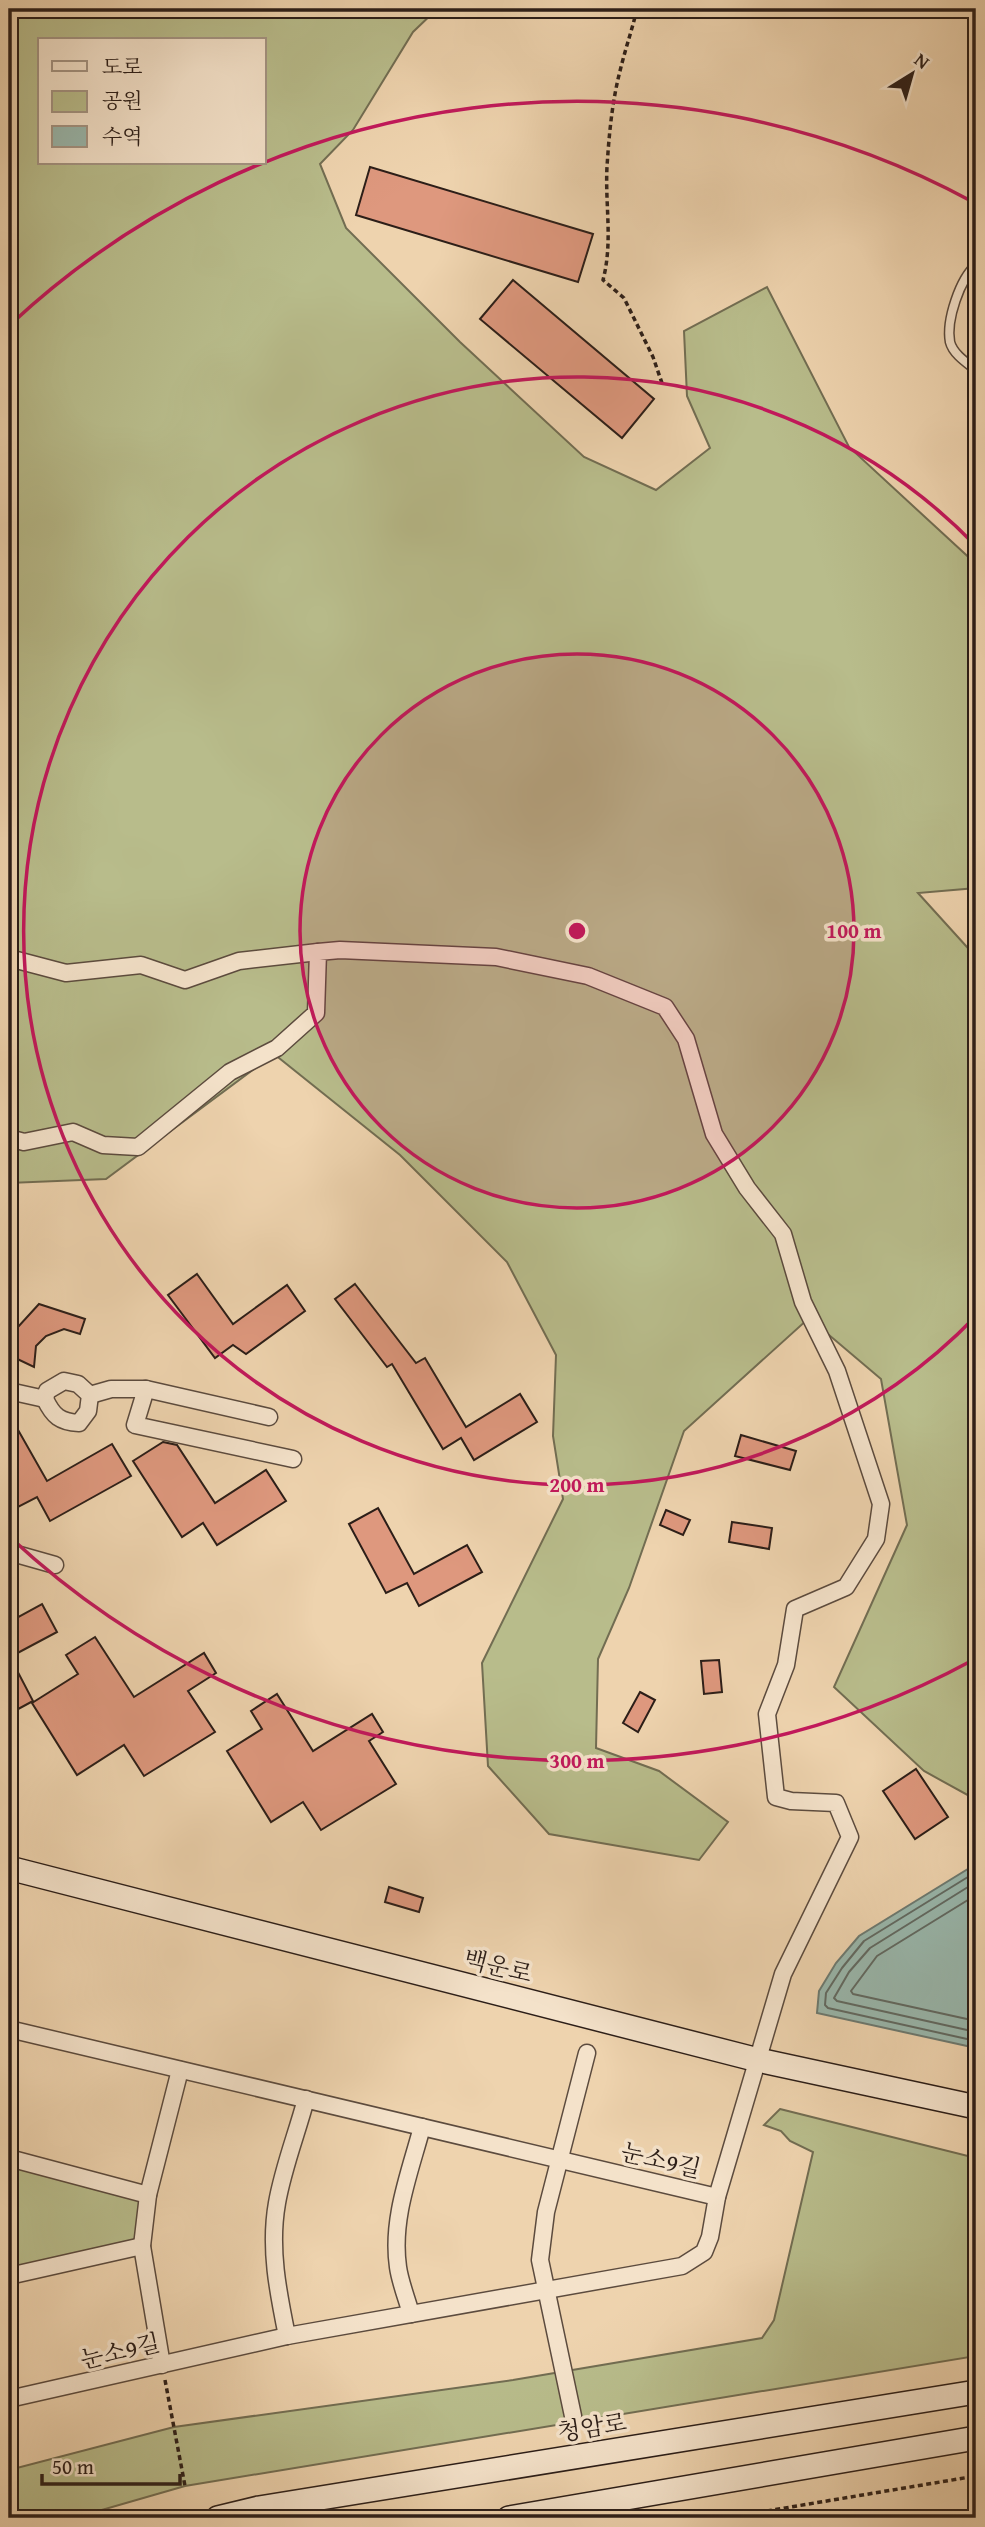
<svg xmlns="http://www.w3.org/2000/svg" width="985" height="2527" font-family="'Gentium Book Plus','Noto Serif KR',serif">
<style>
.green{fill:#b8bc8b;stroke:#726d52;stroke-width:2;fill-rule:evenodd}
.water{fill:#99b7ac;stroke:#6d7a71;stroke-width:2}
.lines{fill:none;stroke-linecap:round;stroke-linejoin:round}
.shore{stroke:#626a62;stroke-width:2}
.building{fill:#de987e;stroke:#2c1e18;stroke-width:2}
.lane-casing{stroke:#5c4b3e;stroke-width:11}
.street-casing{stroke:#5c4b3e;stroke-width:19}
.secondary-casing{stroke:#2c1e18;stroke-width:26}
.path{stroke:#2c1e18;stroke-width:3.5;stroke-dasharray:5 3.5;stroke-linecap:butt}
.lane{stroke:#f4e2ca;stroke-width:8}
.street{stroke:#f4e2ca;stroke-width:16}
.secondary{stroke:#f4e2ca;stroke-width:23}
.ring{fill:none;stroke:#c2185b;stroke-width:3.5}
.labels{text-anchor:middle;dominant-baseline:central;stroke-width:7;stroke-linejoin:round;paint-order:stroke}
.street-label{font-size:24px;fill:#2c1e18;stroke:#f4e2ca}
.centre{fill:#c2185b;stroke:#f4e2ca;stroke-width:3.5}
.ring-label{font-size:21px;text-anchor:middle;font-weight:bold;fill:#c2185b;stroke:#f4e2ca;stroke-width:7;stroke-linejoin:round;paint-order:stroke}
</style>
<rect width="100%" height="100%" fill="#eed3ae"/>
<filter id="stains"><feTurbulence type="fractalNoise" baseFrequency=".00286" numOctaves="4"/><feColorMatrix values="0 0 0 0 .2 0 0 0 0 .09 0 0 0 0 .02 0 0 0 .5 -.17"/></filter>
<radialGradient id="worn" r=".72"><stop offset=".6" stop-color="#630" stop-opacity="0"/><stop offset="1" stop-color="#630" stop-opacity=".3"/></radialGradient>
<g class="green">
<path d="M9 9H437L413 32 353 130 320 164 346 228 460 342 584 457 656 490 710 448 687 396 684 331 767 287 849 447 976 564V888L918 893 976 957V1790L973 1798 924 1771 834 1687 907 1525 881 1379 809 1318 684 1431 629 1588 598 1659 596 1748 659 1771 728 1822 699 1860 549 1834 488 1766 482 1663 563 1499 553 1436 556 1355 507 1262 400 1155 274 1054 106 1179 9 1183ZM40 40H264V163H40Z"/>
<path d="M780 2109 976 2158V2356L185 2486 74 2518H9V2470L174 2427 513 2380 762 2338 774 2320 813 2152 790 2141 781 2131 764 2125Z"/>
<path d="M9 2158 148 2195 142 2246 9 2276Z"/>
</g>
<path class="water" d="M976 1864V2048L817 2013 819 1991 836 1963 859 1936Z"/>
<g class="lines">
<g class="shore">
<path d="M976 1872 864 1941 842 1968 826 1993 825 2005 828 2008 976 2041"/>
<path d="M976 1882 870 1948 849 1972 834 1998 837 2001 976 2032"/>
<path d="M976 1895 877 1956 851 1991 853 1994 976 2021"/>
</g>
</g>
<g class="building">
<path d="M370 167 593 234 578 282 356 215Z"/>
<path d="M513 280 654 399 622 438 480 319Z"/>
<path d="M197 1274 233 1324 287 1285 305 1311 246 1354 233 1345 215 1358 168 1295Z"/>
<path d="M355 1284 416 1363 425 1358 466 1427 520 1394 537 1422 474 1460 461 1438 443 1449 392 1364 387 1367 335 1299Z"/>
<path d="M39 1304 85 1319 80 1334 64 1329 46 1336 36 1346 34 1367 9 1355V1347L17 1328Z"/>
<path d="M9 1414 47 1481 112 1444 131 1476 50 1521 37 1497 18 1507 9 1491Z"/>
<path d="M741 1435 796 1451 790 1470 735 1456Z"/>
<path d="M163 1442 177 1445 215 1503 266 1470 286 1501 217 1545 203 1523 182 1537 133 1461Z"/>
<path d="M378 1508 414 1574 467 1545 482 1572 419 1606 407 1583 386 1593 349 1524Z"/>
<path d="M666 1510 690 1520 683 1535 660 1525Z"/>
<path d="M732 1522 772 1528 769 1549 729 1542Z"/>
<path d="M42 1604 57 1632 10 1657 33 1701 9 1714V1622Z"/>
<path d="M95 1637 134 1697 204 1653 216 1673 188 1691 215 1732 144 1776 124 1745 77 1775 32 1703 78 1674 66 1655Z"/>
<path d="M719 1660 722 1692 704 1694 701 1661Z"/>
<path d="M640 1692 655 1700 638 1732 623 1723Z"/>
<path d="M277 1694 313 1751 372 1714 383 1732 369 1741 396 1784 321 1830 303 1802 271 1822 227 1751 262 1729 251 1711Z"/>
<path d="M916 1769 948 1817 915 1839 883 1791Z"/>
<path d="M389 1887 423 1898 419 1912 385 1902Z"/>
</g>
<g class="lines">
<g class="lane-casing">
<path id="lane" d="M976 265C960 279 946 320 950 342 953 354 967 363 976 370"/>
</g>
<g class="street-casing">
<g id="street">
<path d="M9 958 66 973 141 965 185 980 239 961 318 952"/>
<path d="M9 1138 24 1142 73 1132 103 1145 138 1147 230 1072 277 1048 316 1013 318 952 340 950 496 957 588 976 665 1007 686 1039 714 1134 747 1188 783 1234 803 1302 837 1371 881 1504 876 1539 846 1587 795 1609 786 1665 767 1714 776 1797 791 1801 836 1803 850 1837 783 1974 717 2197 710 2237 704 2252 682 2266 287 2336 9 2399"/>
<path d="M64 1381 78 1384 90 1395 88 1411 79 1423C60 1422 53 1416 45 1399L47 1391Z"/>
<path d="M146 1389 135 1425 293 1459"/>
<path d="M9 1391 45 1399"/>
<path d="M90 1395 111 1389H146L269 1417"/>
<path d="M9 1552 55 1565"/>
<path d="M9 2029 717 2197"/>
<path d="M9 2158 148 2195"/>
<path d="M9 2276 142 2246"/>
<path d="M411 2314C407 2299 400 2282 398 2267 391 2219 410 2172 422 2127"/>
<path d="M287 2336C278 2292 269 2248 277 2203 283 2168 297 2133 306 2099"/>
<path d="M162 2365 142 2246 148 2195 180 2070"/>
<path d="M573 2416 540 2260 546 2212 587 2053"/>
</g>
</g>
<g class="secondary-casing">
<g id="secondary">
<path d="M9 1868 758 2060 976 2107"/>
<path d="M218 2518 259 2508 976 2392"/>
<path d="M509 2518 976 2438"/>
</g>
</g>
<g class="path">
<path d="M637 9C632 30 625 50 620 71 612 102 609 135 607 167 605 205 613 242 603 280L624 298 653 357 663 386"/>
<path d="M165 2380 185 2486"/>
<path d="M725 2518 976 2476"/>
</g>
<use href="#lane" class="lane"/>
<use href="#street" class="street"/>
<use href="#secondary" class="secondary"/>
</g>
<circle cx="577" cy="931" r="277" fill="#c2185b" fill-opacity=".12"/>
<g class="ring">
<circle cx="577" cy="931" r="277"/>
<path d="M976 1316A554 554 0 1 1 976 546"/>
<path d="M973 1660A830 830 0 0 1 11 1538M11 324A830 830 0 0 1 973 202"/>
</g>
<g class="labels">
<g class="street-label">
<text transform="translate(498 1966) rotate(14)">백운로</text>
<text transform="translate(661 2160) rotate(13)">눈소9길</text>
<text transform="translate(120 2351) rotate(-13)">눈소9길</text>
<text transform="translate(592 2427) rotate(-9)">청암로</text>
</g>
</g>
<circle cx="577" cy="931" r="10" class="centre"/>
<g class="ring-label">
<text x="854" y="938">100 m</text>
<text x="577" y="1492">200 m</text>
<text x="577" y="1768">300 m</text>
</g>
<rect width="985" height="2527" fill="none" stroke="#eed3ae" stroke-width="35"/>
<rect x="10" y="10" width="964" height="2506" fill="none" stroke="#2c1e18" stroke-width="3.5"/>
<rect x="18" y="18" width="950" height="2492" fill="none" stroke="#2c1e18" stroke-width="2"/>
<rect x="38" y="38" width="228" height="126" fill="#f4e2ca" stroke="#a49483" stroke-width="2"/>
<rect x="52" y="61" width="35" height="10" fill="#f4e2ca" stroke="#a49483" stroke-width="2"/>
<text x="102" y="74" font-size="21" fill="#2c1e18">도로</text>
<rect x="52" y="91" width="35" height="21" fill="#b8bc8b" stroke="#a49483" stroke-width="2"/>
<text x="102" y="108" font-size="21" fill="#2c1e18">공원</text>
<rect x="52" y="126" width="35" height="21" fill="#99b7ac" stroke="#a49483" stroke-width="2"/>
<text x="102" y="144" font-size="21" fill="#2c1e18">수역</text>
<g transform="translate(912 74) rotate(37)" stroke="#f4e2ca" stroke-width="5" paint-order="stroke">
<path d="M0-5L12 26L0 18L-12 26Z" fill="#2c1e18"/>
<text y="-10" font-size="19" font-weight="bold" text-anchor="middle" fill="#2c1e18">N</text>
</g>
<path d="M42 2474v10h138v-10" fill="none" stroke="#2c1e18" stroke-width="3.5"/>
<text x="52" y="2474" font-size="21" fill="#2c1e18" stroke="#f4e2ca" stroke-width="5" paint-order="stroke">50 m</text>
<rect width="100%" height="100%" filter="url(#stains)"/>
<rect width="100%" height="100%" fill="url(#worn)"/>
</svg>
